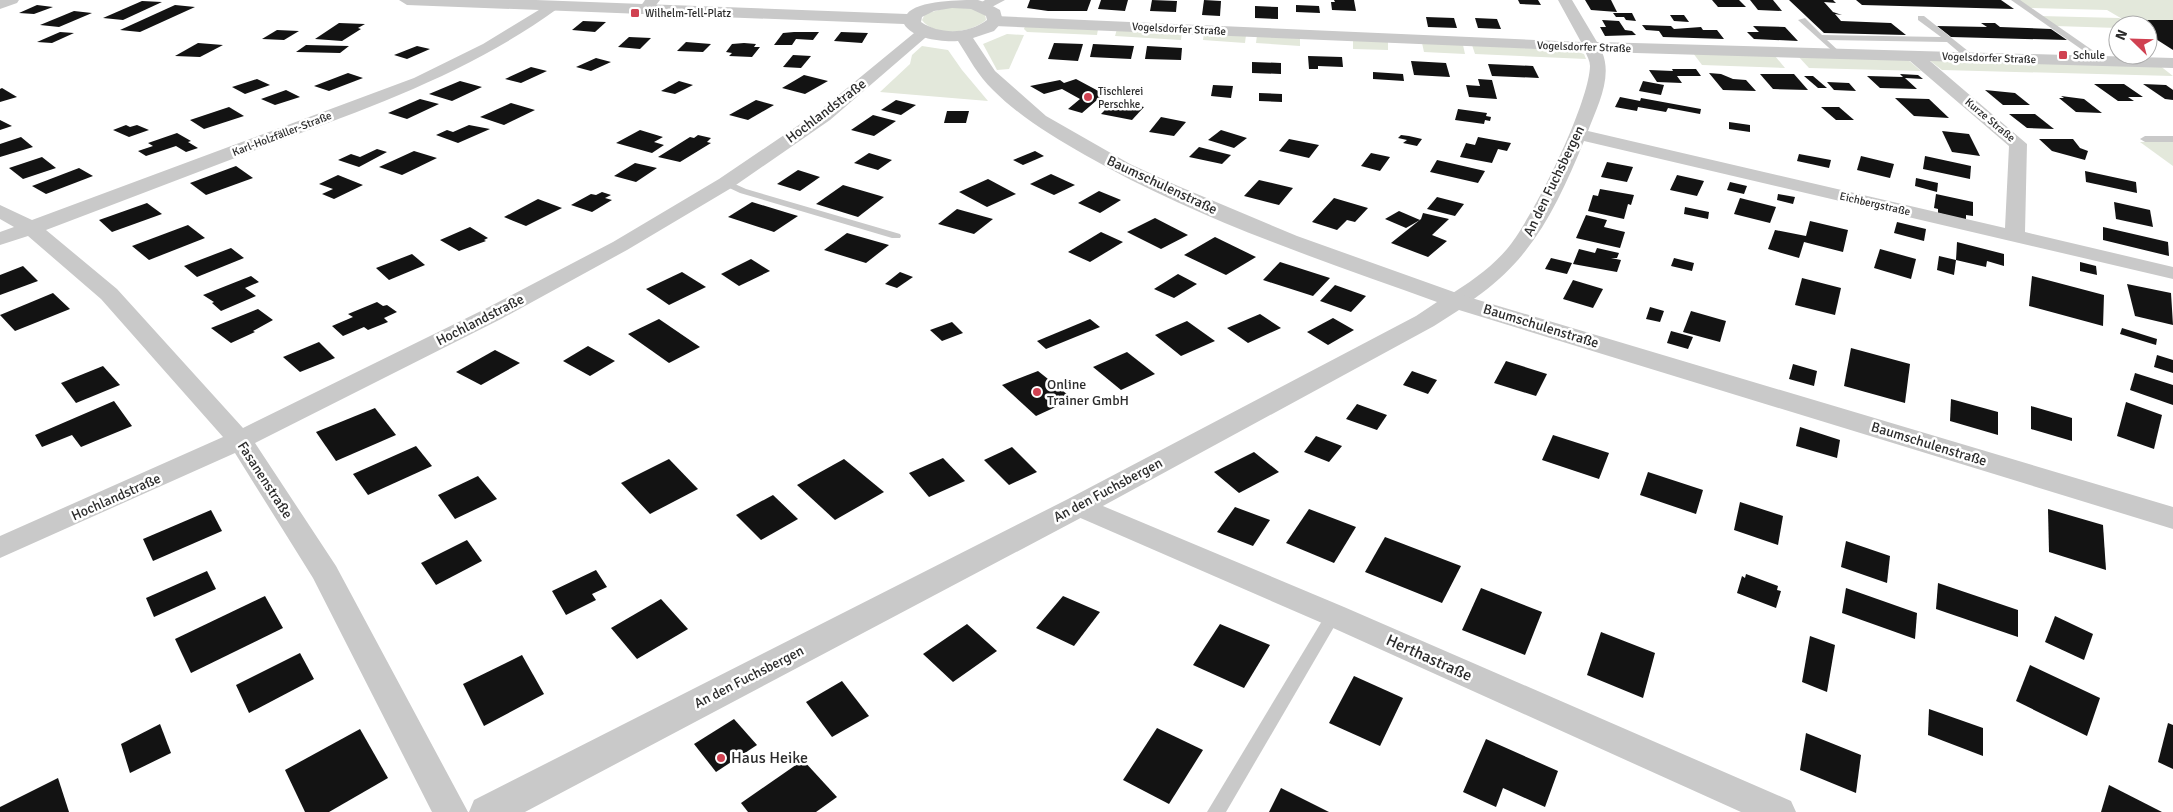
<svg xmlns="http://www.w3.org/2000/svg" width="2173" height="812" font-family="Signika,sans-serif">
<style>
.green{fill:#e3e8db}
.building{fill:#131313}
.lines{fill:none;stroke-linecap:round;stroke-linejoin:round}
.service{fill:#c9c9c9;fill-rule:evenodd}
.minor{fill:#c9c9c9;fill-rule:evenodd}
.tertiary{fill:#c9c9c9;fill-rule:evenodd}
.poi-dot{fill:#d04151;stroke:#fff;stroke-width:2}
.labels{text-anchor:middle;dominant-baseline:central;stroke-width:5;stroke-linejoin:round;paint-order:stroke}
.far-poi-label{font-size:11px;fill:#2c2c2c;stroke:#fff;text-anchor:start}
.far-street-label{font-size:11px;fill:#2c2c2c;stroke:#fff}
.street-label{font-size:14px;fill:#2c2c2c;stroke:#fff}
.poi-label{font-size:14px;fill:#2c2c2c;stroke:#fff;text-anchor:start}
.near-street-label{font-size:16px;fill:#2c2c2c;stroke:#fff}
.near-poi-label{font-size:16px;fill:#2c2c2c;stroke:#fff;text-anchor:start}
</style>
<rect width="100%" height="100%" fill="#fff"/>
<g class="green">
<path d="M2018 0H2173V20H2124L2107 10 2031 8Z"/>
<path d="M949 7 977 9 985 14 986 20C971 33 935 38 922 20L925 14Z"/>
<path d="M2040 16 2119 18 2130 25H2118V28L2055 26Z"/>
<path d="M1025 26 1098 29 1097 35 1027 32 1024 29Z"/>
<path d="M1117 29 1182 32 1181 40 1115 36Z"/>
<path d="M1204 33 1246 35 1245 43 1203 40Z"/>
<path d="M1007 34 1024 35 1009 69 997 70 983 44Z"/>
<path d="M1257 35 1300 38V46L1256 43Z"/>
<path d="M1353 40 1388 42V50L1353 49Z"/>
<path d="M1422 43 1463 45 1465 54 1424 52Z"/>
<path d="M1472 45 1575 51 1584 54 1586 59 1475 54Z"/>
<path d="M922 46 948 50 962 70 988 101 880 92 910 64 912 55Z"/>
<path d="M1693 53 1775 56 1785 68 1702 65Z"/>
<path d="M1798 56 1907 59 1921 71 1809 68Z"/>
<path d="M1929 60 1991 64 1988 61 2159 65 2173 76 1942 70Z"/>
<path d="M2140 142H2173V166Z"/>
</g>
<g class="building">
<path d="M1030 0H1091L1087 11H1048L1027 8Z"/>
<path d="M1101 0H1128L1125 11 1098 9Z"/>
<path d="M1152 0 1177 1 1176 12 1150 11Z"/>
<path d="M1204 0 1221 1 1220 16 1202 15Z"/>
<path d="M1334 0H1354L1356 11 1332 10 1331 2H1335Z"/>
<path d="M1518 0H1538L1541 5 1520 4Z"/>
<path d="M1585 0H1611L1617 12 1591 10Z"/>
<path d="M1712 0H1739L1746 7H1718Z"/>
<path d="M1750 0H1773L1782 11 1758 10Z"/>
<path d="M1789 0H1833L1836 3 1824 2 1833 12 1842 15 1835 14 1841 21 1891 23 1906 35 1824 33Z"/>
<path d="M1856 0H2001L2014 9 1862 5Z"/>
<path d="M142 1 162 2 123 20 103 18Z"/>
<path d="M37 5 53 7 34 14 19 13Z"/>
<path d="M175 5 195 7 140 32 120 30Z"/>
<path d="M1296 5 1319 6 1320 13 1296 12Z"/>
<path d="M1255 6 1278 7V19L1255 18Z"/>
<path d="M74 11 92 13 59 27 40 25Z"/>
<path d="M1613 13H1632L1636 21 1626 20 1624 17H1616Z"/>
<path d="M1670 15H1684L1689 22 1674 21Z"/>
<path d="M1426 17 1454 18 1457 28 1428 27Z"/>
<path d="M1475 18 1497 19 1501 29 1478 28Z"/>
<path d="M1602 20 1619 21 1625 30 1632 31 1636 35 1605 36 1600 27H1606Z"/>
<path d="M2124 20H2173V50L2148 34V25H2133Z"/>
<path d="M583 21 606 22 595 32 572 30Z"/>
<path d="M339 23 365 24 358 28 361 29 342 41 315 39Z"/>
<path d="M1981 23H1995L2000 27 2051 29 2067 40 1951 37 1937 26 1987 27Z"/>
<path d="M1642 25 1671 26 1674 29 1701 27 1703 30H1717L1724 39 1663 37 1659 31 1646 30Z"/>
<path d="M1753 26 1785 27 1798 41 1754 39 1747 32H1759Z"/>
<path d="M277 30 299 31 284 40 262 39Z"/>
<path d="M60 32 74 33 52 43 37 42Z"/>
<path d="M794 32H819L813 40 796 39 792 45H774L783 33Z"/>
<path d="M841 32 868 33 862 43 834 41Z"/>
<path d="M629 37 651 38 640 49 618 47Z"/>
<path d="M686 42 711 44 703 52 677 51Z"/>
<path d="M198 43 223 45 200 57 175 56Z"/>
<path d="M744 43 756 44 754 47H760L752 57 729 56 732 53 726 52 732 44Z"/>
<path d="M1054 43 1083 44 1078 61 1048 59Z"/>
<path d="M1093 44 1134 46 1131 59 1090 57Z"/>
<path d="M306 45 349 46 340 53 296 52Z"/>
<path d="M417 46 430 49 407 59 394 55Z"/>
<path d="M1147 46 1182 48 1181 60 1145 59Z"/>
<path d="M793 55 811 56 801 68 783 67Z"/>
<path d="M1308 56 1342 57 1343 67 1318 66V69H1309Z"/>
<path d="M596 58 611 62 591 71 576 67Z"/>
<path d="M1411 61 1446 63 1450 77 1414 75Z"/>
<path d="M1252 62 1281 63V74L1252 73Z"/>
<path d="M1488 64 1533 66 1539 78 1492 76Z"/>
<path d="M531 67 547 71 521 83 505 79Z"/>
<path d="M1672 69H1696L1701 76H1677L1682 83 1657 82 1649 70 1673 71Z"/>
<path d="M1373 72 1403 74 1404 81 1373 79Z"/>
<path d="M348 73 363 78 329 91 314 86Z"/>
<path d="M1709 73 1721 74 1733 79 1746 80 1756 91 1723 90Z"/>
<path d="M1760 74H1794L1808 90 1773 89Z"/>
<path d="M1900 74 1918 75 1923 79 1905 78 1917 89 1880 88 1867 76 1903 77Z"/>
<path d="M804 75 828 81 805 94 782 88Z"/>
<path d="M1804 76H1813L1827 88H1818Z"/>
<path d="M257 79 270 85 245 94 232 87Z"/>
<path d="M1076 79 1104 94 1082 113 1068 109 1080 99 1062 89 1044 94 1030 86 1060 80 1064 83Z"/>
<path d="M1478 79 1492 80 1497 99 1469 97 1466 85 1480 86Z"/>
<path d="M460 81 482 87 452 101 429 94Z"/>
<path d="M679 81 693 85 675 94 661 91Z"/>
<path d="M1643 81 1664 85 1661 95 1639 91Z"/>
<path d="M1827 82 1849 83 1856 91 1834 90Z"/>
<path d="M2094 84H2124L2143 97H2128L2134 101H2118Z"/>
<path d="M2143 84 2166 85 2173 90V100L2165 99Z"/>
<path d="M1213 85 1233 86 1231 98 1211 96Z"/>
<path d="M2 88 17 97 0 102V89Z"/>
<path d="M286 90 300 97 275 105 261 99Z"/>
<path d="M1985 90 2015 93 2030 105H2003Z"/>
<path d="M1259 93 1282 94V102L1259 101Z"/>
<path d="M2061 96 2084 99 2102 113 2076 112 2059 98H2064Z"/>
<path d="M1620 97 1640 101 1641 98 1701 109 1700 114 1668 108 1666 112 1638 107 1637 111 1615 107Z"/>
<path d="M1895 98 1929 99 1949 118 1914 116Z"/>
<path d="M420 99 439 104 407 119 388 113Z"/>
<path d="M756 100 774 105 748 120 729 115Z"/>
<path d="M896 100 916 105 901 115 881 110Z"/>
<path d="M1114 101 1144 107 1132 120 1101 114Z"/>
<path d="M511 103 535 110 504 125 480 117Z"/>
<path d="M229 107 244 116 204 129 190 120Z"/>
<path d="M1821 107H1839L1854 120H1836Z"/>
<path d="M1458 109 1487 113 1486 116 1491 117 1490 121 1485 120 1484 124 1455 120Z"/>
<path d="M947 111H969L966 123H944Z"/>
<path d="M2009 114H2035L2054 129 2027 128Z"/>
<path d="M873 115 896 121 874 136 851 130Z"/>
<path d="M1161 117 1186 122 1174 136 1149 132Z"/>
<path d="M0 120 12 126 0 130Z"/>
<path d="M1729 122 1750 125V132L1729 129Z"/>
<path d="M126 125 130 127 137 125 149 130 129 137 113 130Z"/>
<path d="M469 125 490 129 458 143 436 135 447 130 453 132Z"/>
<path d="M640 130 663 137 654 142 664 145 652 153 616 143Z"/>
<path d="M1221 130 1247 138 1234 148 1208 140Z"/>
<path d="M1942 131 1969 134 1980 156 1952 152Z"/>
<path d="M177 133 191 141 188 142 198 148 186 152 176 146 146 156 138 151 153 146 148 143Z"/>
<path d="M698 135 711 138 707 142 711 143 680 162 658 157 690 137 694 138Z"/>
<path d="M1401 135 1409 136 1422 139 1417 146 1403 143 1407 140 1398 138Z"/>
<path d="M21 137 33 147 0 157V144Z"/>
<path d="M1478 137 1511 143 1507 151 1498 149 1492 163 1460 157 1466 143 1475 145Z"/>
<path d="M1289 139 1319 145 1309 158 1279 151Z"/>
<path d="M2039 139H2073L2080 148 2088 151 2085 160 2052 151Z"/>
<path d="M1199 147 1231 155 1222 164 1189 157Z"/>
<path d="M377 149 387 152 359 167 338 160 351 154 360 157Z"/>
<path d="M414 151 437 158 402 175 379 167Z"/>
<path d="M1035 151 1044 156 1023 165 1013 160Z"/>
<path d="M869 153 892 160 878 170 854 163Z"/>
<path d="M1371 153 1390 157 1380 171 1361 166Z"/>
<path d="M1799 154 1831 160 1829 168 1797 161Z"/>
<path d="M1861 156 1894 164 1890 178 1857 170Z"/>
<path d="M1925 156 1971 166 1970 179 1923 169Z"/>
<path d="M42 157 56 168 23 179 9 168Z"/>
<path d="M1437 160 1485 171 1478 183 1430 172Z"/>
<path d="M1607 162 1633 167 1627 182 1601 177Z"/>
<path d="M635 163 657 168 636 182 614 176Z"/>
<path d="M236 166 253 178 206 195 190 183Z"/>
<path d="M79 168 93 176 46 194 32 186Z"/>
<path d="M798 170 820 177 800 191 777 184Z"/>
<path d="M2085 171 2136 182 2137 193 2086 182Z"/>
<path d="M1051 174 1075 185 1054 195 1030 184Z"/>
<path d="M338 175 363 185 334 199 322 194 333 189 319 184Z"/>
<path d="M1677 175 1704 181 1697 196 1670 190Z"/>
<path d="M1916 178 1938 183 1937 192 1915 186Z"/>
<path d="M988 179 1016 194 987 207 959 192Z"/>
<path d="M1259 180 1293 188 1279 205 1244 196Z"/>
<path d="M1730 182 1747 186 1744 194 1727 190Z"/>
<path d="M843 185 884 197 858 217 816 204Z"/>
<path d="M1600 189 1634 195 1631 205 1628 204 1624 219 1588 211 1593 195 1598 196Z"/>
<path d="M1099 191 1121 200 1100 213 1078 203Z"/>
<path d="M602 192 611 195 605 198 612 200 592 212 571 205 591 194 596 195Z"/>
<path d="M1778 194 1795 197 1793 204 1777 200Z"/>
<path d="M1936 194 1973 202V216L1966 215V220L1938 213V209L1934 208Z"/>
<path d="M1437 197 1464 204 1455 216 1427 209Z"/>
<path d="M1334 198 1368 208 1355 222 1347 220 1337 230 1312 222Z"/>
<path d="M1740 198 1776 207 1770 223 1734 214Z"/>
<path d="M538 199 562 208 526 226 504 217Z"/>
<path d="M752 202 798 216 774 232 728 217Z"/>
<path d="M2114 202 2150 210 2153 227 2116 219Z"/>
<path d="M147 203 162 214 112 232 99 220Z"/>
<path d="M1685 207 1709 212 1708 219 1684 214Z"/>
<path d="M957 209 993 219 974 234 938 224Z"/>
<path d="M1399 211 1420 220 1406 228 1385 219Z"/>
<path d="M1423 213 1449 219 1432 235 1447 241 1428 257 1391 243 1421 219Z"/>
<path d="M1586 215 1607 220 1604 227 1625 232 1620 248 1576 238Z"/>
<path d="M1155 218 1188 235 1161 249 1127 232Z"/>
<path d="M1810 221 1848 230 1843 252 1804 242 1799 258 1768 249 1775 230 1806 236Z"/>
<path d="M1897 222 1926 229 1924 241 1894 233Z"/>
<path d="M188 225 205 238 149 260 132 246Z"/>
<path d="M470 227 488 238 484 240 486 241 459 251 440 240Z"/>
<path d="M2103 227 2168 242 2169 256 2103 240Z"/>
<path d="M1101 232 1123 242 1090 262 1068 252Z"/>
<path d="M847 233 889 245 866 263 824 250Z"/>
<path d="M1215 237 1256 257 1226 275 1184 255Z"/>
<path d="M1957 242 2004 254V266L1987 261 1986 267 1956 260Z"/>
<path d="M231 248 244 258 197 277 184 266Z"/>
<path d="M1597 248 1619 253 1617 258H1611L1621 260 1617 272 1573 264 1579 249 1595 253Z"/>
<path d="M1880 249 1916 259 1911 279 1874 268Z"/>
<path d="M412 254 425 265 389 280 376 268Z"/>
<path d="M1939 256 1956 260 1954 275 1937 270Z"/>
<path d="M1551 258 1572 263 1567 274 1545 269Z"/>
<path d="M1674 258 1694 263 1692 271 1671 266Z"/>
<path d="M751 259 770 271 739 286 721 274Z"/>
<path d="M1280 262 1330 278 1313 296 1263 280Z"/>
<path d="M2080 262 2096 266 2097 275 2080 271Z"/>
<path d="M23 266 38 281 0 295V275Z"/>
<path d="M682 272 706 287 669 305 646 289Z"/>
<path d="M900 272 913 277 897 288 885 284Z"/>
<path d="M1178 274 1197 284 1174 298 1154 289Z"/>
<path d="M251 276 259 282 245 288 256 296 221 311 212 303 214 302 203 295Z"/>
<path d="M2032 276 2104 295 2103 326 2029 306Z"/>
<path d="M1802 278 1841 288 1835 315 1795 305Z"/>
<path d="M1573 280 1603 289 1593 308 1563 299Z"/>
<path d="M2127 284 2171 293 2173 325 2135 316Z"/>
<path d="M1335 285 1366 296 1351 312 1320 301Z"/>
<path d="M53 293 70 309 15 331 0 315Z"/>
<path d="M377 302 383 306 387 305 397 312 384 318 388 322 368 330 364 327 343 336 332 326 353 317 348 314Z"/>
<path d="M1650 307 1664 311 1660 322 1646 319Z"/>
<path d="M258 309 273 320 253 331 255 332 231 343 211 328Z"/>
<path d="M1691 311 1726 321 1720 342 1683 332Z"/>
<path d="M1260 314 1281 328 1248 343 1227 328Z"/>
<path d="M1333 318 1354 330 1328 345 1307 332Z"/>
<path d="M659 319 700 347 669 363 628 334Z"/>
<path d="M1090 319 1100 327 1046 349 1037 341Z"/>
<path d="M1187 321 1215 341 1181 356 1155 335Z"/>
<path d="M952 322 963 333 942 341 930 330Z"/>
<path d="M2122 328 2157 339 2156 345 2120 334Z"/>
<path d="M1671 331 1693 337 1688 349 1667 343Z"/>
<path d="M319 342 335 358 300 372 283 357Z"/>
<path d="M588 346 615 361 590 376 563 361Z"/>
<path d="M1851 348 1910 364 1905 403 1844 386Z"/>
<path d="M495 350 520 363 481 385 456 372Z"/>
<path d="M1127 352 1155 374 1121 390 1093 367Z"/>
<path d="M2157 355 2173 360V373L2154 367Z"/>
<path d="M1506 361 1547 374 1536 396 1494 383Z"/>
<path d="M1793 364 1817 371 1814 386 1789 379Z"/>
<path d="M103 366 120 385 76 403 61 383Z"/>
<path d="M1038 371 1073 399 1036 416 1002 385Z"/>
<path d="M1412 371 1437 380 1428 394 1403 385Z"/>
<path d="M2135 373 2173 385V405L2130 390Z"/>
<path d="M1951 399 1998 412V435L1950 421Z"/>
<path d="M114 401 132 426 81 447 72 435 42 447 35 435Z"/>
<path d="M2126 402 2162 415 2154 449 2117 436Z"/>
<path d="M1357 404 1387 415 1377 430 1346 419Z"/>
<path d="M2031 406 2072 418V441L2031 429Z"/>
<path d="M375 408 396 435 336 461 316 432Z"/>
<path d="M1800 427 1840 440 1837 458 1796 446Z"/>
<path d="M1553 435 1609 453 1599 479 1542 460Z"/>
<path d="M1316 436 1342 446 1329 462 1304 452Z"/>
<path d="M416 446 432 466 368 495 353 474Z"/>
<path d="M1012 447 1037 472 1009 485 984 460Z"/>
<path d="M1254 452 1279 472 1239 493 1214 472Z"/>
<path d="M943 458 965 481 929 497 909 473Z"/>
<path d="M669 459 698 489 650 514 621 483Z"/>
<path d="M844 459 884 492 835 520 797 485Z"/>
<path d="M1648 472 1703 490 1696 514 1640 495Z"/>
<path d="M478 476 497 499 455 519 438 495Z"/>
<path d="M773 495 798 519 761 540 736 515Z"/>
<path d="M1740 502 1783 516 1778 545 1734 530Z"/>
<path d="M1235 507 1270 520 1253 546 1217 532Z"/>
<path d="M1309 509 1356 527 1334 563 1286 543Z"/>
<path d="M2048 509 2103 525 2106 570 2049 552Z"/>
<path d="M211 510 222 531 153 561 143 539Z"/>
<path d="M1385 537 1461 566 1442 603 1365 572Z"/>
<path d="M467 540 482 561 436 585 421 563Z"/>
<path d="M1846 541 1890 556 1887 583 1841 567Z"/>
<path d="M596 570 607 587 592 594 596 600 566 615 552 591Z"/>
<path d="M207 571 216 589 154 617 146 598Z"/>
<path d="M1746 574 1778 586 1777 590 1781 591 1776 608 1737 593 1742 576 1745 578Z"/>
<path d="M1938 583 2018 610V637L1936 609Z"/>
<path d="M1481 588 1542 612 1525 655 1462 630Z"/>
<path d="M1846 588 1917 613 1915 639 1842 613Z"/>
<path d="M265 596 283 628 191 673 175 639Z"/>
<path d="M1063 596 1100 612 1074 646 1036 628Z"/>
<path d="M661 599 688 629 637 659 611 628Z"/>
<path d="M2055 616 2093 634 2084 660 2045 642Z"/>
<path d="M967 624 997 651 953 682 923 654Z"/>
<path d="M1220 624 1270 645 1244 688 1193 665Z"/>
<path d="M1601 632 1655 653 1643 698 1587 675Z"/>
<path d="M1810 636 1835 645 1827 692 1802 682Z"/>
<path d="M300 653 314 679 249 713 236 685Z"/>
<path d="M522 655 544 694 484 726 463 684Z"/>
<path d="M2030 665 2100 698 2087 736 2016 701Z"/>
<path d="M1354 676 1403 698 1380 746 1329 723Z"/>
<path d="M842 681 869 716 832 737 806 702Z"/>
<path d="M1929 709 1983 728V756L1928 735Z"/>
<path d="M734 719 757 745 716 772 694 744Z"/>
<path d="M2168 723 2173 725V769L2158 762Z"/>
<path d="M160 724 171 753 130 773 121 744Z"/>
<path d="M1157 728 1203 750 1169 804 1123 780Z"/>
<path d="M360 729 388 778 329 812H305L285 770Z"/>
<path d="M1806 733 1861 755 1856 793 1800 770Z"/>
<path d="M1486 739 1558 771 1545 807 1503 788 1496 807 1463 792Z"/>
<path d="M803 760 837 797 816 812H748L741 803Z"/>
<path d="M58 778 69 812H0V807Z"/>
<path d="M2109 785 2162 812H2101Z"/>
<path d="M1281 788 1329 812H1269Z"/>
</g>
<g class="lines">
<g class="service">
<path d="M2011 0H2020L2108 61 2101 63Z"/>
<path d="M1918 16H1924L1973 55V59H1967L1947 42 1827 40 1842 54 1838 56 1798 20 1805 18 1822 35 1941 37 1918 20Z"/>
<path d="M2173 136V142H2145L2140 139 2145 136Z"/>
<path d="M726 180 746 189 900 234 901 236 900 238H892L740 193 723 185V181Z"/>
<path d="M1333 609 1338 611 1341 615 1226 812H1207L1328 611Z"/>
</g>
<g class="minor">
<path d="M0 0H19L17 3 0 9Z"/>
<path d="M645 0H660L650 13 645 14 638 10Z"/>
<path d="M985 0H1005L988 9H978L976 6Z"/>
<path d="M1558 0H1572L1597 42 2173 58V68L1930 61 2027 144 2025 232 2173 267V279L1584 141C1559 201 1536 253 1482 293 1471 301 1462 309 1448 306L1445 301 1448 296C1469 283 1491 268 1507 249 1533 218 1589 104 1590 66 1590 61 1587 56 1585 51L995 26 987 21 995 16 1581 42ZM1602 52 1910 61 2009 146 2005 228 1588 131C1597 107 1613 77 1602 52Z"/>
<path d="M552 2 557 3 559 6 557 9C473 70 379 104 282 140 203 170 125 200 46 230L117 289 243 428 485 309 613 242 719 179 818 112 919 29H929L932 32 830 120 733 187 627 250 501 319 255 443 336 566 468 812H432L313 578 235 453 0 558V536L223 437 101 299 28 236 0 245V232L14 227 0 219V205L32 220 414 78 483 44Z"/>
<path d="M1079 496 1344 607 1791 801 1796 812H1741L1322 623 1069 513 1065 506 1069 499Z"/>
</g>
<path class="tertiary" d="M399 0H536L907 14C917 0 962 0 978 0 985 2 993 6 1000 10L1003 21 994 31 973 38 995 71 1046 116 1130 164 1178 186 1297 236 1465 296 2173 507V529L1459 310 1434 326 1090 513 525 812H469L474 800 1068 499 1416 316 1437 302C1318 259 1196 219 1085 155 1052 136 1020 117 993 90 978 76 969 58 958 41 941 42 913 39 904 24L407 5ZM952 8 971 9 986 16 987 20C969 34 940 35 921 22L922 17 934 11Z"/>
</g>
<g class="poi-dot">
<rect x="630" y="8" width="10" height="10" rx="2.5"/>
<rect x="2058" y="50" width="10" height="10" rx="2.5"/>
<circle cx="1088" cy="97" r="5"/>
<circle cx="1037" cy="392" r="5"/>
<circle cx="721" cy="758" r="5"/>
</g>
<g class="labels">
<g class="far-poi-label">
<text x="645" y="13">Wilhelm-Tell-Platz</text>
<text x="2073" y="55">Schule</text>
<text x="1098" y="91">Tischlerei<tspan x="1098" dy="13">Perschke</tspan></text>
</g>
<g class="far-street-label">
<text transform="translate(1179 29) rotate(3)">Vogelsdorfer Straße</text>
<text transform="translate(1584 47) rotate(2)">Vogelsdorfer Straße</text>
<text transform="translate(1989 58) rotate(2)">Vogelsdorfer Straße</text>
<text transform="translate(1990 120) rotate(40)">Kurze Straße</text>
<text transform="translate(282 134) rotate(-21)">Karl-Holzfäller-Straße</text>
<text transform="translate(1875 204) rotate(13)">Eichbergstraße</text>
</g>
<g class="street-label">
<text transform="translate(826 111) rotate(-37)">Hochlandstraße</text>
<text transform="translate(1554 181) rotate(-64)">An den Fuchsbergen</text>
<text transform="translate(1162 185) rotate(25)">Baumschulenstraße</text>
<text transform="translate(480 320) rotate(-27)">Hochlandstraße</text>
<text transform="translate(1541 326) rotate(17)">Baumschulenstraße</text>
<text transform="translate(1929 444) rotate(17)">Baumschulenstraße</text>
<text transform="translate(265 480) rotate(57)">Fasanenstraße</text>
<text transform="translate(1108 490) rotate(-28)">An den Fuchsbergen</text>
<text transform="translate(116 497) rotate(-24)">Hochlandstraße</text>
<text transform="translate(749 677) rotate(-27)">An den Fuchsbergen</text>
</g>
<g class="poi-label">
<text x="1047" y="384">Online<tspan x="1047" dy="16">Trainer GmbH</tspan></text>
</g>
<g class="near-street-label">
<text transform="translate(1429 658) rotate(24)">Herthastraße</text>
</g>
<g class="near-poi-label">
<text x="731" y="758">Haus Heike</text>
</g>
</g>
<g transform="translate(2133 40) rotate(293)"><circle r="24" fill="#ffffff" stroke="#ababab"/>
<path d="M0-4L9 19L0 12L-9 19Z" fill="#d04151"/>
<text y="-8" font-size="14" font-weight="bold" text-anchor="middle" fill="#2c2c2c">N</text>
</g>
</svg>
